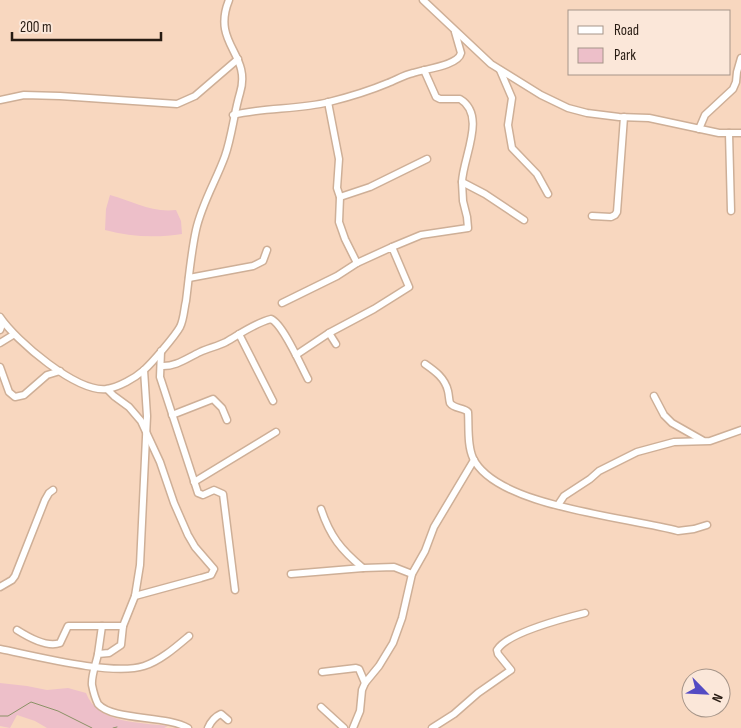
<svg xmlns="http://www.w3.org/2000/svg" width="741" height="728" font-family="'Sofia Sans Condensed',sans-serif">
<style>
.green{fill:#edbfc9}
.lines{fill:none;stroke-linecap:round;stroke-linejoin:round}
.stream{stroke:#8b9166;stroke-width:1}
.minor-casing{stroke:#ceaf97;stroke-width:9}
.minor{stroke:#fff;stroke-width:6}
</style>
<rect width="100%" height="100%" fill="#f8d7bf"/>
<g class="green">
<path d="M110 195C133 201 151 213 176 210L181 221 182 234C157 238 130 237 105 230L106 209Z"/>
<path d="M0 683 27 686 47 690 68 688 86 693C98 724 139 722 168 726L164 728H47L35 721 17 715 10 728 0 726Z"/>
</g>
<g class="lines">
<g class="stream">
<path d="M0 716H8L31 702 58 711 92 728"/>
<path d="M113 728 117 727"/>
</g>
<g class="minor-casing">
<g id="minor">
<path d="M423 0 491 64 541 95 568 108 587 113 619 117 649 118 719 133H741"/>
<path d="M424 70 436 97 440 99H460C487 115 463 157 462 182L485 194 524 220"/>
<path d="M500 70 512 98 508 125 512 148 537 174 548 194"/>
<path d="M0 100 24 95 60 96 177 104 195 96 238 59"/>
<path d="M328 102 339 159 337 188 340 197 339 222 345 239 357 263"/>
<path d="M233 115C265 107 298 110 329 102 349 97 369 91 388 83 396 80 404 75 413 73 424 69 458 66 461 53L455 32"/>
<path d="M699 129 705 115 733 89 736 82 737 72 741 58"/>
<path d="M729 133 731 211"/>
<path d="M340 197 370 187 427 159"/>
<path d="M592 216 611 217 615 215 617 212 624 117"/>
<path d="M392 247 421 235 468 228 467 217 463 201 462 182"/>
<path d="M189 278 253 266 263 261 267 250"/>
<path d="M282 303 337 276 357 263 392 247 409 287 374 309 329 333"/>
<path d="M0 317C16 341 77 393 107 389 119 387 135 378 144 370 152 363 175 336 180 327 184 319 184 309 186 301 189 277 191 253 196 230 202 203 216 181 225 156 232 136 234 113 240 93 252 54 211 44 229 0"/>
<path d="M0 330 3 322"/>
<path d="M239 334 273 401"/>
<path d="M0 343 13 335"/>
<path d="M161 351 160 377 198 493 203 495 214 490 223 494 235 590"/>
<path d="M296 355 329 333 336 344"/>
<path d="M425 364C435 371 445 378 448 391 449 395 449 400 450 403 454 409 463 407 468 412 469 427 467 445 473 458 496 507 628 517 678 531L694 529 707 525"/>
<path d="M161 366C176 367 187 358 200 352 209 348 218 346 226 342 240 334 255 323 271 319 283 324 301 366 308 379"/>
<path d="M0 367 9 392 15 397 24 395 47 375 60 371"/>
<path d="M144 370 147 416 140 565 135 596 123 626 121 645 109 653 98 654C96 664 91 676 92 685 93 690 96 700 98 704 113 721 166 715 188 728"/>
<path d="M107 389 114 396 129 407 141 421 160 462 174 503 188 535 195 547 214 569 211 575 201 578 135 596"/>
<path d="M654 396 664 415 672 423 702 440"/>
<path d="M172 415 213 399 222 408 227 420"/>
<path d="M194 482 276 432"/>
<path d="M558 505 564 496 590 479 599 471 637 452 674 442 710 441 741 430"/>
<path d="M321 509C330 536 341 550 363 568L394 567 412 574"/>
<path d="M291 574 363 568"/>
<path d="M0 587 12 580 15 576 45 500 49 493 53 490"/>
<path d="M17 630C28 637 47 648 60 643L68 626H102"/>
<path d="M0 649C35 656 112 676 144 666 160 661 176 647 189 636"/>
<path d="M98 654 102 626H123"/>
<path d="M322 672 356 668 359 669 365 683"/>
<path d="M321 707 344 728"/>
<path d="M208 728C211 721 214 717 221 714L228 720"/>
<path d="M353 728 360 711 362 690 365 683 379 666 393 643 402 618 412 574 425 551 434 527 474 460"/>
<path d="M432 728 454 714 478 693 511 670 498 654 497 650C507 633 565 618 585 613"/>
</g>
</g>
<use href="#minor" class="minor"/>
</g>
<rect x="568" y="10" width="162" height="65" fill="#fbe7d9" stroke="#a69589"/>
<rect x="578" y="26" width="25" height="8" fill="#ffffff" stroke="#a69589"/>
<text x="614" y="35" font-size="15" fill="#271b12">Road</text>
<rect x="578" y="48" width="25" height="15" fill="#edbfc9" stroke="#a69589"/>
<text x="614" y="60" font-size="15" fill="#271b12">Park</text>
<g transform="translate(706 693) rotate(114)"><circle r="24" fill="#fbe7d9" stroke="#a69589"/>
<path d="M0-4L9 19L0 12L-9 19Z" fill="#544bc3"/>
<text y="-8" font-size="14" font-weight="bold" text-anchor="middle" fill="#271b12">N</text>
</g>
<path d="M12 32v8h149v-8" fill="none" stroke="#271b12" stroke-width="2.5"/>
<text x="20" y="32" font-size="15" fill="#271b12" stroke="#fbe7d9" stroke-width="4" paint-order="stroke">200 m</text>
</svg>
